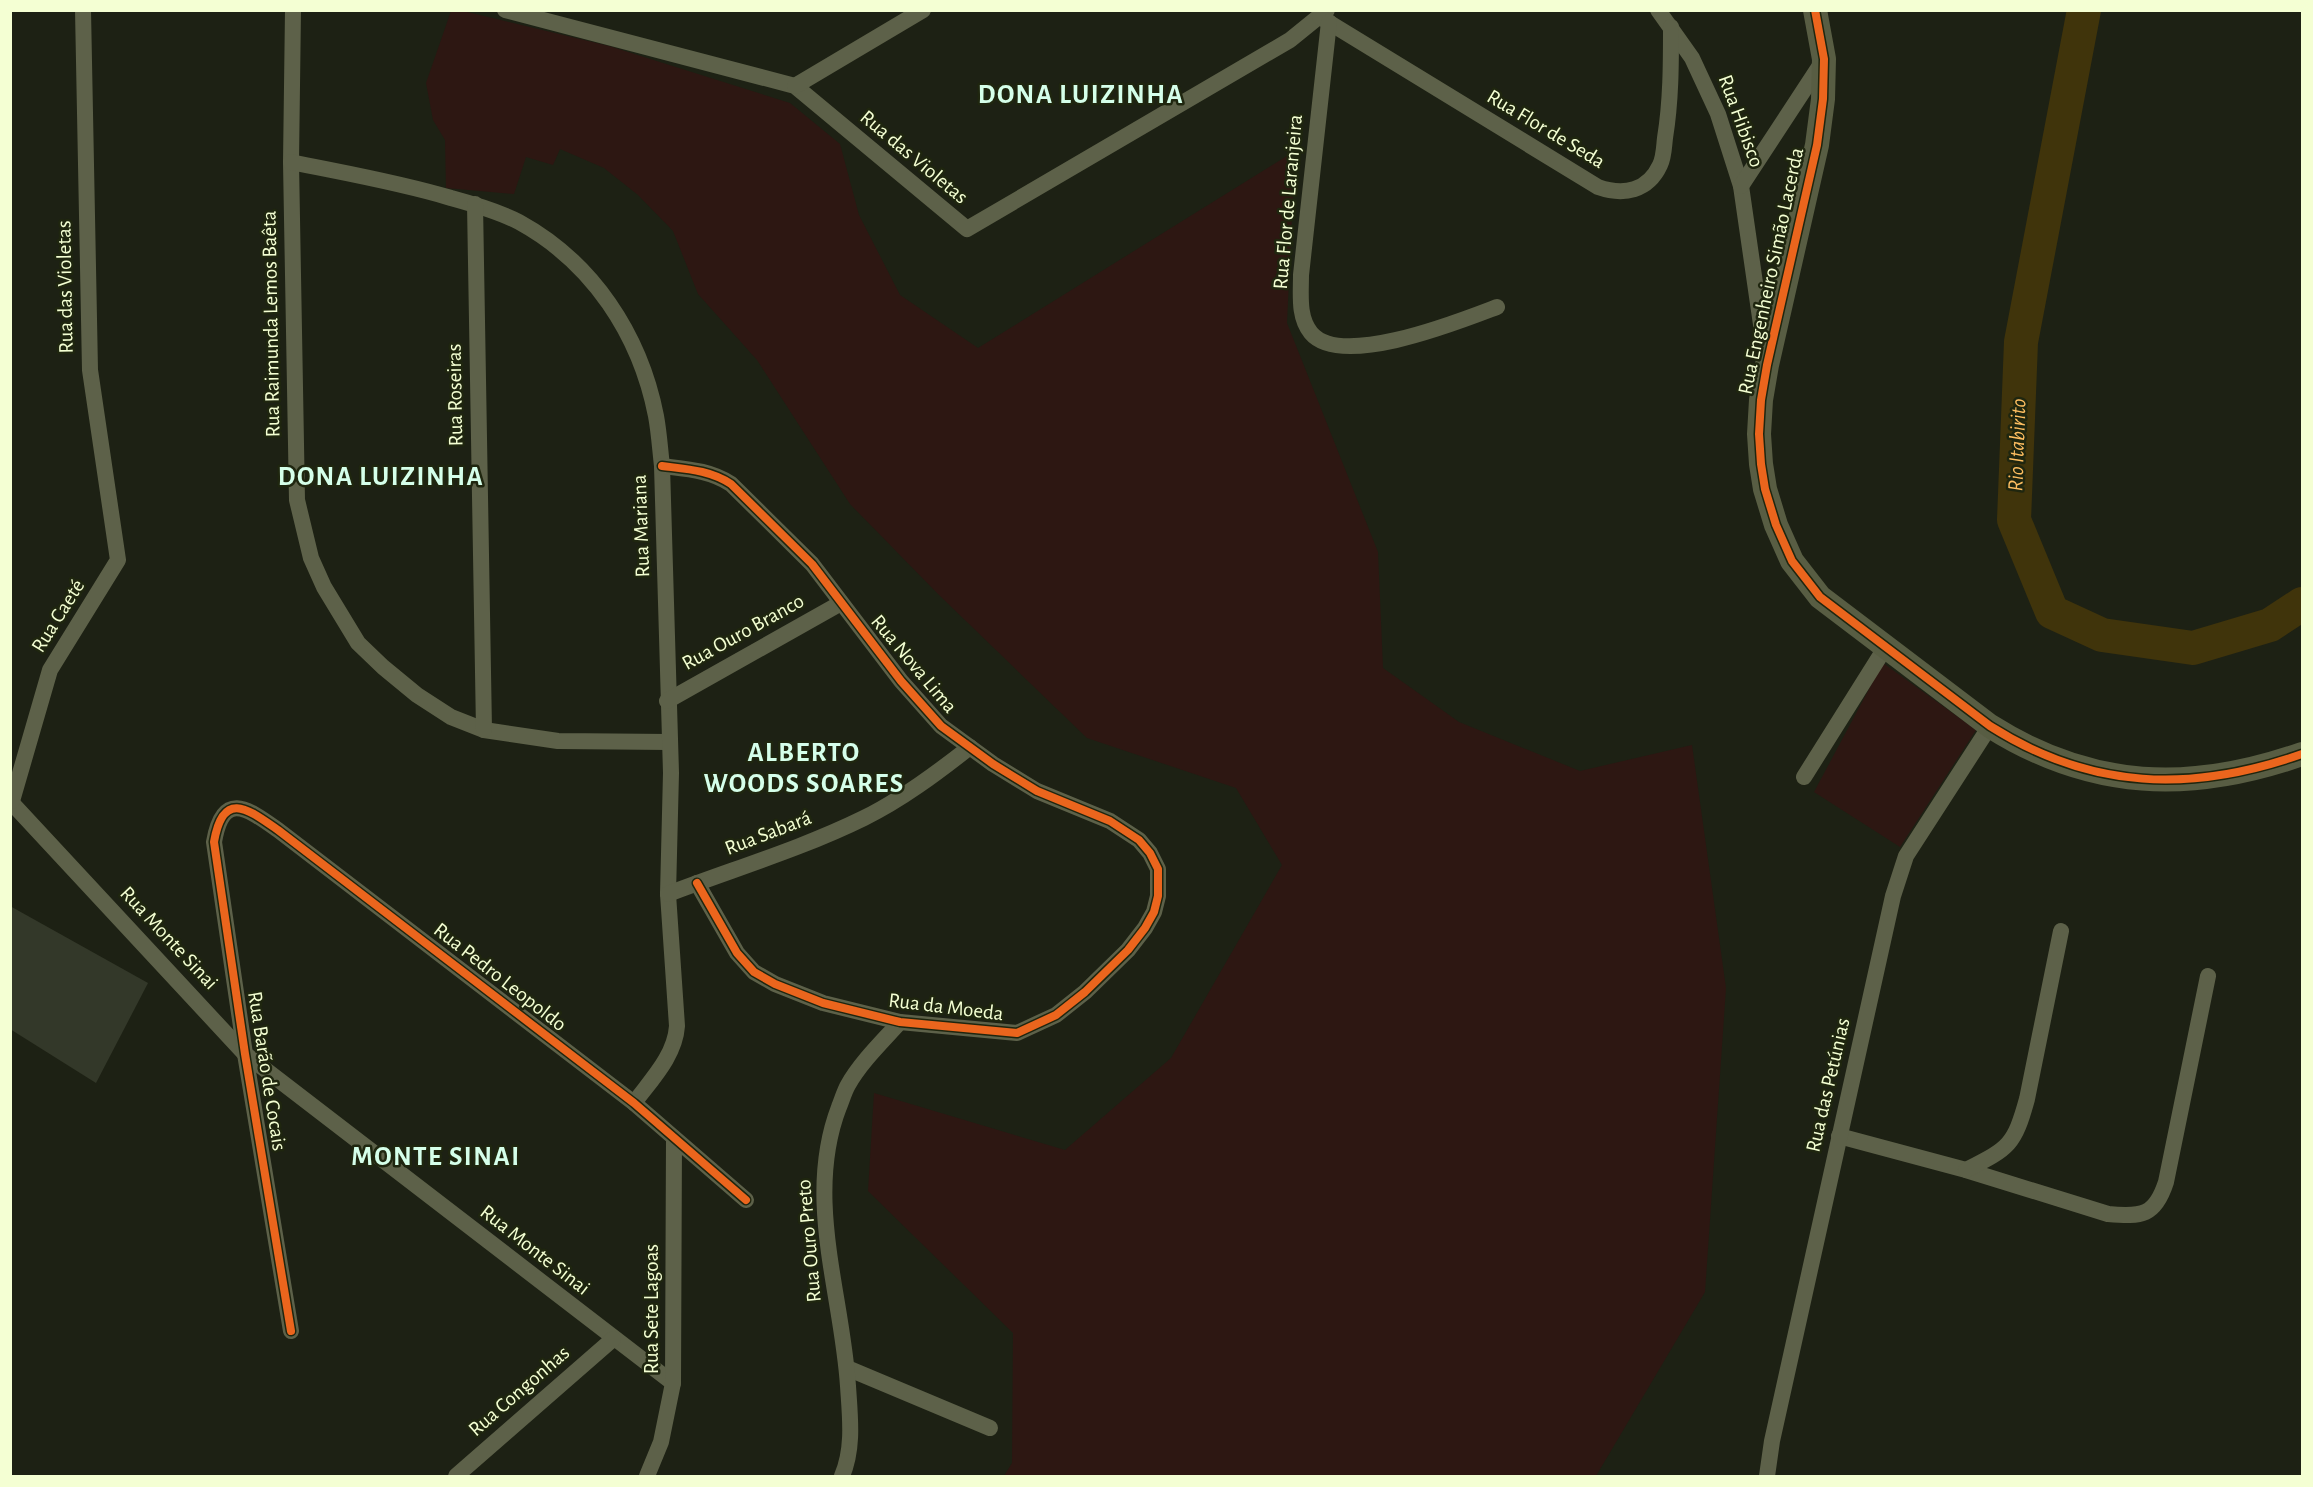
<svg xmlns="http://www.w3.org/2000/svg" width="2313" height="1487" font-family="'Alegreya Sans',sans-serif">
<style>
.green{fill:#2d1712}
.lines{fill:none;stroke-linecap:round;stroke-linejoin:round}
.river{stroke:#40340b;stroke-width:34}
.building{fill:#333829}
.street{stroke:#5d6149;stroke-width:16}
.secondary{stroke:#585d43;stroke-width:24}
.cycleway-casing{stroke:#1f260f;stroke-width:11}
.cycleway{stroke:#eb651d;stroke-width:8}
.labels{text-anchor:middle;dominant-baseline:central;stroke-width:5;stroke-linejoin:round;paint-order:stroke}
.street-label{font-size:21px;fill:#f4ffd3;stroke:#1f260f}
.water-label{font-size:22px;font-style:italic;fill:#ffbf61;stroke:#1f260f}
.district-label{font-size:27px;font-weight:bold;letter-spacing:1.5px;fill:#d5ffea;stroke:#1f260f}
</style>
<rect width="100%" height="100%" fill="#1d2114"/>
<g class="green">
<path d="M459 10 609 46 790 103 840 144 859 215 900 295 978 348 1295 151 1287 323 1378 552 1383 668 1459 722 1580 771 1692 745 1726 988 1705 1292 1596 1476H1004L1012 1463 1013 1333 868 1191 874 1093 1065 1150 1171 1058 1282 865 1236 788 1087 738 938 594 850 504 757 360 698 294 673 231 638 195 604 168 560 149 553 165 526 157 514 194 446 188 445 140 433 120 426 83 451 11Z"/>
<path d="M1883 663 1976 730 1900 847 1814 792Z"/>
</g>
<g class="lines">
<path class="river" d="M2084 10 2021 342 2014 520 2052 612 2102 635 2193 648 2270 625 2302 604"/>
</g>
<path class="building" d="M10 906 148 983 96 1083 10 1029Z"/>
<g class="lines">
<g class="street">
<path d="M293 10 291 162 297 500 311 558 324 587 358 643 383 667 417 695 451 717 484 730 558 741 669 742"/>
<path d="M505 10 795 86 967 229 1290 40 1327 10"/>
<path d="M1658 10 1692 58 1718 114 1741 186 1765 352"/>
<path d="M1320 17 1598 187C1624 196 1648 191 1660 165 1664 157 1664 146 1665 138 1671 101 1671 64 1671 27"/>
<path d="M1329 22 1301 275C1301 295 1298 317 1311 333 1341 369 1460 321 1497 307"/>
<path d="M795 86 923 10"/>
<path d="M291 162C344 173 398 182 451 198 473 204 498 211 519 222 592 262 640 334 656 416 659 432 660 449 662 466L671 773 668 894 677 1026C675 1056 651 1080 634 1103"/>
<path d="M1741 186 1823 61"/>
<path d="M475 204 484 730"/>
<path d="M662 466C686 469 710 470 731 484L812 564 901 681 941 726 993 764 1037 791 1110 821 1139 840 1150 853 1158 869V896L1154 912 1145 928 1128 950 1085 992 1056 1015 1017 1033 900 1022 823 1003 775 984 754 972 737 953 697 883"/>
<path d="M667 701 841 603"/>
<path d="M1804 777 1885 648"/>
<path d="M10 801 245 1054 673 1383"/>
<path d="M12 801 50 670 118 560 90 370 83 10"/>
<path d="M668 894C733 869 801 849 864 818 901 800 937 773 970 747"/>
<path d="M1839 1136 1966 1170 2108 1214C2142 1217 2155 1216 2166 1182L2208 976"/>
<path d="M1966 1170C2009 1148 2014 1146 2027 1099L2061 931"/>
<path d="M291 1331 245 1054 214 842C223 789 248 809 278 830L634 1103 746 1200"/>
<path d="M847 1368 990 1428"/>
<path d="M456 1476 613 1339"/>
<path d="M647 1476 661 1442 673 1383 674 1138"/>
<path d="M842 1476C854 1448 850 1417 848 1386 842 1293 804 1198 839 1107 842 1100 844 1092 848 1085 861 1062 882 1042 900 1022"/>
<path d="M1767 1476 1772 1441 1893 896 1906 856 1990 726"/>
</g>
<path class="secondary" d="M1815 10 1824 59 1823 99 1817 145 1767 365 1761 400 1759 434 1761 464 1765 489 1776 525 1792 561 1820 597 1990 726C2091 790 2191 793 2302 754"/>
<g class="cycleway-casing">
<g id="cycleway">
<path d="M1815 10 1824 59 1823 99 1817 145 1767 365 1761 400 1759 434 1761 464 1765 489 1776 525 1792 561 1820 597 1990 726C2091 790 2191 793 2302 754"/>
<path d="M662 466C686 469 710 470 731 484L812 564 901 681 941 726 993 764 1037 791 1110 821 1139 840 1150 853 1158 869V896L1154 912 1145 928 1128 950 1085 992 1056 1015 1017 1033 900 1022 823 1003 775 984 754 972 737 953 697 883"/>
<path d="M291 1331 245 1054 214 842C223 789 248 809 278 830L634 1103 746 1200"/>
</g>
</g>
<use href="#cycleway" class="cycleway"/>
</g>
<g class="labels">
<g class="street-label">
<text transform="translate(1741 121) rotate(70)">Rua Hibisco</text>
<text transform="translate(1546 129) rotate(31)">Rua Flor de Seda</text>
<text transform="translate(914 157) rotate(40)">Rua das Violetas</text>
<text transform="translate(1288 202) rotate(-85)">Rua Flor de Laranjeira</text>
<text transform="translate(1771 271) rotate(-78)">Rua Engenheiro Simão Lacerda</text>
<text transform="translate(65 287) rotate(-91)">Rua das Violetas</text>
<text transform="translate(271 324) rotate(-91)">Rua Raimunda Lemos Baêta</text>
<text transform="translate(455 395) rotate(-91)">Rua Roseiras</text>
<text transform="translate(641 526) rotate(-92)">Rua Mariana</text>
<text transform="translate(58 616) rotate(-58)">Rua Caeté</text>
<text transform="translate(743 632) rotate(-29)">Rua Ouro Branco</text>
<text transform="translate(914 664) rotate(50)">Rua Nova Lima</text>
<text transform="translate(768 833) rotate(-21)">Rua Sabará</text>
<text transform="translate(169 938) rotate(47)">Rua Monte Sinai</text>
<text transform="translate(500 977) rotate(38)">Rua Pedro Leopoldo</text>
<text transform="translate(946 1007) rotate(7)">Rua da Moeda</text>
<text transform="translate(267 1071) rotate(81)">Rua Barão de Cocais</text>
<text transform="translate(1828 1085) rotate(-77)">Rua das Petúnias</text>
<text transform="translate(809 1241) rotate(-95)">Rua Ouro Preto</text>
<text transform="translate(535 1250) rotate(38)">Rua Monte Sinai</text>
<text transform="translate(651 1309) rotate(-90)">Rua Sete Lagoas</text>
<text transform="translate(519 1391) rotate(-41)">Rua Congonhas</text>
</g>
<g class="water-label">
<text transform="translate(2017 445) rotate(-88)">Rio Itabirito</text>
</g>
<g class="district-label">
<text x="1081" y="94">DONA LUIZINHA</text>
<text x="381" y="476">DONA LUIZINHA</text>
<text x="804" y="752">ALBERTO<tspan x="804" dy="31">WOODS SOARES</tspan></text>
<text x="436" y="1156">MONTE SINAI</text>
</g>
</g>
<rect width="2313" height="1487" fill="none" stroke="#f4ffd3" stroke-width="24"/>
</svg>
